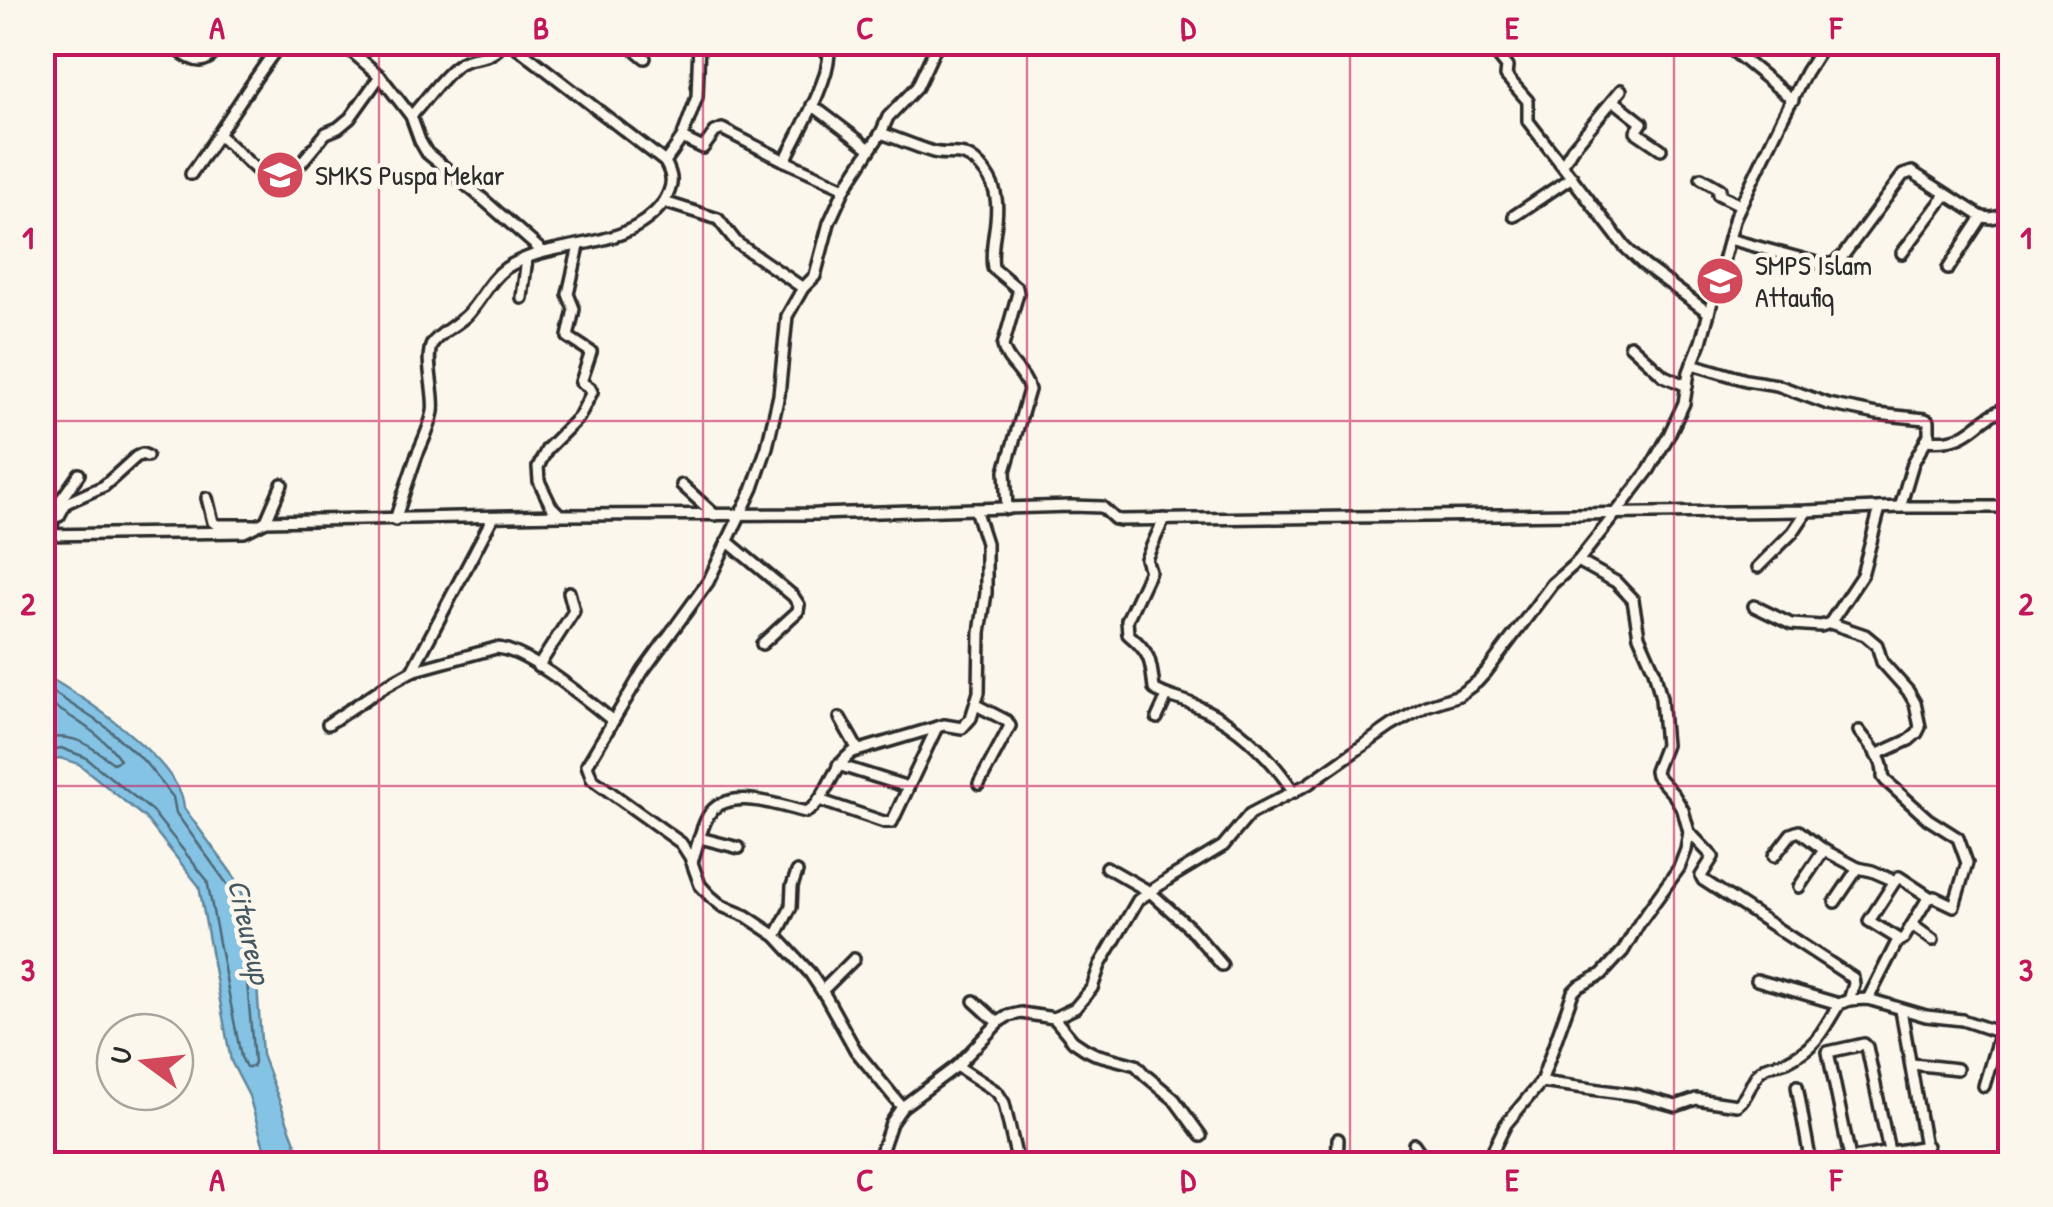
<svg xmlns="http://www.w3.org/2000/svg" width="2053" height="1207" font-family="'Patrick Hand',sans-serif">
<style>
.water{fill:#85c3e5;stroke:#61869b;stroke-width:2.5}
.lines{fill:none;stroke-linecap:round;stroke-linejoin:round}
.shore{stroke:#4f6875;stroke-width:2.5}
.street-casing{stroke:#2b2b2b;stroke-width:16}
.street{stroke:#fbf7ec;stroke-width:9}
.grid{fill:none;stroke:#c2185b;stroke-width:2.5;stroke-opacity:0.55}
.labels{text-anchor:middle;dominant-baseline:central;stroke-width:9;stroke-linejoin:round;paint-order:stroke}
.poi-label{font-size:28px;fill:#2b2b2b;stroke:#fbf7ec;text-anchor:start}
.water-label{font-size:30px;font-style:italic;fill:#465963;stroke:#fbf7ec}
.neatline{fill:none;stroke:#c2185b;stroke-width:4}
.grid-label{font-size:32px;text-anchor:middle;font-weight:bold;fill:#c2185b}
</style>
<rect width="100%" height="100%" fill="#fbf7ec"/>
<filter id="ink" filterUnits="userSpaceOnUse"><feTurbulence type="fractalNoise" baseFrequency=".01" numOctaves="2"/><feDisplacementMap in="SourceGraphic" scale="20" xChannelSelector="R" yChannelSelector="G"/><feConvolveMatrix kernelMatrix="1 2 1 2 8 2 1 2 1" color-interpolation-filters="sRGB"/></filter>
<g filter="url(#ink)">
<path class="water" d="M42 674C81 694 182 763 184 808L241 886 255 957 262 1055 298 1150 300 1164H269L249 1096 231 1061 199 886 145 818 79 764 60 758 43 762Z"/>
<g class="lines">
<g class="shore">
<path d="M42 685 106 727 144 761 173 797 176 813 232 891 238 914 245 958 254 1062 252 1067H246L241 1057 207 880 152 811 85 757 61 748 42 752"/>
<path d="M42 700C65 712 108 738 120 760L113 763C89 745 74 732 42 739"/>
</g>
<g class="street-casing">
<g id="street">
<path d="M164 42C193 58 200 75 224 42"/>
<path d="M292 42C299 47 306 51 313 42"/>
<path d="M510 42 665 162C674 178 673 186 664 202L718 219 737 243 803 288"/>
<path d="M626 42 645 58"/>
<path d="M1487 42 1507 67 1506 76 1528 101V121L1625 247 1644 265 1709 313"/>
<path d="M1722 42 1793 100"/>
<path d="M351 51 380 76 411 116 420 141 427 153 476 193 543 252"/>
<path d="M1613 100 1642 123 1636 132 1661 149"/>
<path d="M812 105 870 149"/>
<path d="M411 116C425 101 440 79 455 67 472 52 488 65 504 42"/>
<path d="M881 133C898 139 915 146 933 152 943 155 954 152 964 155 980 161 994 181 996 198 1000 221 989 244 993 268L1017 288 1018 293 1003 346C1006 363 1025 372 1029 390L1005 471 1007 509"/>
<path d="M219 135 274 186H282L326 133 338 128 350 118 380 76"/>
<path d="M682 138 697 97 699 42"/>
<path d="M785 161C798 133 828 84 829 53L811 42"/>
<path d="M665 162 682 138 703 148 715 132 722 129 785 161 845 188"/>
<path d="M1563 164 1572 149 1621 90"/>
<path d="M191 174C222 131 249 84 282 42"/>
<path d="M1701 178 1720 189 1718 194 1740 205"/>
<path d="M1514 216 1572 177"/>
<path d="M1729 239 1821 264H1832L1842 257 1903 175 1912 172 1982 217 1991 218 2010 214"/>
<path d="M1902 253 1945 196"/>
<path d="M1948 269 1982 217"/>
<path d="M522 298 527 258"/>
<path d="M1630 345 1664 376 1687 386"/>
<path d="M1692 364 1746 380 1777 385 1828 404 1877 414 1925 419 1929 421V435L1913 463 1900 507"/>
<path d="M1926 440C1974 445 1972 419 2010 406"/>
<path d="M682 485 715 515"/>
<path d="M207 498 213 522 217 525H254"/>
<path d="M560 515 551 506 539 481 538 467 547 449 579 417 592 392 590 388 581 382 591 352 568 337 574 309 568 294 579 246"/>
<path d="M52 517 59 516 66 503 104 486 136 457 142 454 147 456"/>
<path d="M1164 519 1146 559 1150 571 1127 620 1128 634C1151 653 1151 661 1154 689 1166 697 1179 698 1192 704 1236 722 1268 753 1294 792"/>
<path d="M395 520C402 499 409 477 417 455 423 441 430 427 433 412 436 394 424 359 432 344 439 333 457 325 467 315 481 300 489 280 506 268 555 236 624 255 664 202"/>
<path d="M266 521 282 484"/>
<path d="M42 535 244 532 266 521 560 515 817 514 1071 506 1102 507 1115 519 1120 520 1807 511 1900 507H2010"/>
<path d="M52 535 53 511 79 474"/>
<path d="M727 541 793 596 799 605 798 611 762 644"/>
<path d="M1758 567 1793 532 1807 511"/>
<path d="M1754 606 1791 624 1821 626 1830 623 1865 635 1877 645 1882 662 1908 691 1915 703 1920 727 1917 733 1909 740 1876 755"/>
<path d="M1830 623 1862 575 1880 508"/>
<path d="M538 667 574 611 569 592"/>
<path d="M412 671 493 517"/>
<path d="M976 705 1007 721 1010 726 979 784"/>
<path d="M840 718 858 750"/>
<path d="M1157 718 1167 696"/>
<path d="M328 724 385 686 412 671 496 648C526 649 588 701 613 721"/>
<path d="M1859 731C1869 745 1885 758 1883 777L1886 781 1928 819 1958 838 1967 863 1954 906 1935 897 1928 898 1904 938 1897 942 1868 999"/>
<path d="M838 765 908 787"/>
<path d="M819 800 884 822H892L937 727"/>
<path d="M1689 832 1713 857 1701 876 1703 880 1853 978 1854 984 1849 1000"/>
<path d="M700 838 739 848"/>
<path d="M1774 856 1791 834 1799 831 1824 850 1858 868 1872 871 1895 881 1869 921 1900 940"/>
<path d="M692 862C697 848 700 830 708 816 726 785 780 806 806 812 827 802 830 767 853 752L944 725 962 728 971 718 979 692 980 633 986 593V543L975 509"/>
<path d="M1106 867 1150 892 1190 928 1222 965"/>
<path d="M1895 881 1899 877 1931 898"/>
<path d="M1799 887 1824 850"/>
<path d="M1835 902 1858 868"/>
<path d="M1912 925 1933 940"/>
<path d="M776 936 791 907 792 886 797 872"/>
<path d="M1757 980 1839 1004"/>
<path d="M822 991 854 959"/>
<path d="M974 1001 998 1023"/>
<path d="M1901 1010 1928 1164"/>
<path d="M1054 1018 1073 1041 1085 1049 1095 1054 1136 1065 1145 1075 1174 1099 1201 1136"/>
<path d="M1912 1064 1957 1069"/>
<path d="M957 1066 997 1092 1004 1103 1018 1164"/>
<path d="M1541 1082 1636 1095 1676 1106 1696 1099 1737 1105C1750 1096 1751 1076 1764 1068 1771 1064 1780 1064 1787 1061 1818 1046 1822 1031 1839 1004L1849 1000 1868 999 1926 1016 1962 1020 2010 1036"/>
<path d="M1797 1086 1811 1164"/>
<path d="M1984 1086 2000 1032"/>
<path d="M902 1107 856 1051 826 997 810 973 776 936 746 916 722 906 710 896 700 885 690 857 681 843 592 779 587 765 643 671 708 582 753 488 767 447 779 395 787 316 803 288 815 276 829 223 845 188 881 133 888 117 917 87 938 42"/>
<path d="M1414 1144 1428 1164"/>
<path d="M1850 1158 1828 1052 1864 1044 1867 1047 1889 1151"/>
<path d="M877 1164 891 1123 902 1107 957 1066 1000 1021 1008 1016 1021 1013 1054 1018 1075 1008 1092 988 1100 965 1138 900 1170 878 1223 846 1250 814 1308 784 1391 726 1426 706 1459 695 1477 682 1487 671 1552 584 1578 561 1616 513 1649 470 1669 435 1684 403 1689 372 1701 342 1735 217 1782 119 1806 72 1825 42"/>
<path d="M1337 1164 1338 1139"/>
<path d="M1486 1164 1506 1124 1541 1082 1573 992 1578 987 1602 974 1623 951 1640 922 1679 868 1686 850 1689 832 1683 810 1674 795 1656 775 1655 771 1665 745 1661 698 1654 670 1639 636 1633 600 1616 582 1578 561"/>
<path d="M1818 1164 1927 1146"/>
</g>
</g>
<use href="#street" class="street"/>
</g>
</g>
<path class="grid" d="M379 42V1164M703 42V1164M1027 42V1164M1350 42V1164M1674 42V1164M42 421H2010M42 786H2010"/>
<defs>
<g id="school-disc" transform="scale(2.5)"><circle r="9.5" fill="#d1495b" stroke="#fbf7ec"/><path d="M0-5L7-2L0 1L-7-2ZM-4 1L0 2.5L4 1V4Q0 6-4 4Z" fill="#fff"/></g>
</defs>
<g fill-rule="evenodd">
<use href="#school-disc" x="280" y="175"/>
<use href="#school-disc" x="1720" y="281"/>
</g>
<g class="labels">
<g class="poi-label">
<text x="315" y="175">SMKS Puspa Mekar</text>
<text x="1755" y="265">SMPS Islam<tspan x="1755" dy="32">Attaufiq</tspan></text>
</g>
<g class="water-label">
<text transform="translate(250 931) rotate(77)">Citeureup</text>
</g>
</g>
<rect width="2053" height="1207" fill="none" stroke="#fbf7ec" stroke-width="110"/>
<g transform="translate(145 1062) rotate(285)"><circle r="48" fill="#fbf7ec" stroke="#a8a59f" stroke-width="2.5"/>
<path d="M0-8L18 38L0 25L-18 38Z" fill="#d1495b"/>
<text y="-15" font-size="28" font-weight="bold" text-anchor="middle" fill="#2b2b2b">U</text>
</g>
<rect x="55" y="55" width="1943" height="1097" class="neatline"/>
<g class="grid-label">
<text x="217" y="39">A</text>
<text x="541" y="39">B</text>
<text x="865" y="39">C</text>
<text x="1188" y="39">D</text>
<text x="1512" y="39">E</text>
<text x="1836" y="39">F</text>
<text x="28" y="249">1</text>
<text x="2026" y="249">1</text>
<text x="28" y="615">2</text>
<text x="2026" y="615">2</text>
<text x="28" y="981">3</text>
<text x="2026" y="981">3</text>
<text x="217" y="1191">A</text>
<text x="541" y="1191">B</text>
<text x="865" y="1191">C</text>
<text x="1188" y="1191">D</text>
<text x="1512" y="1191">E</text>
<text x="1836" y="1191">F</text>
</g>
</svg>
